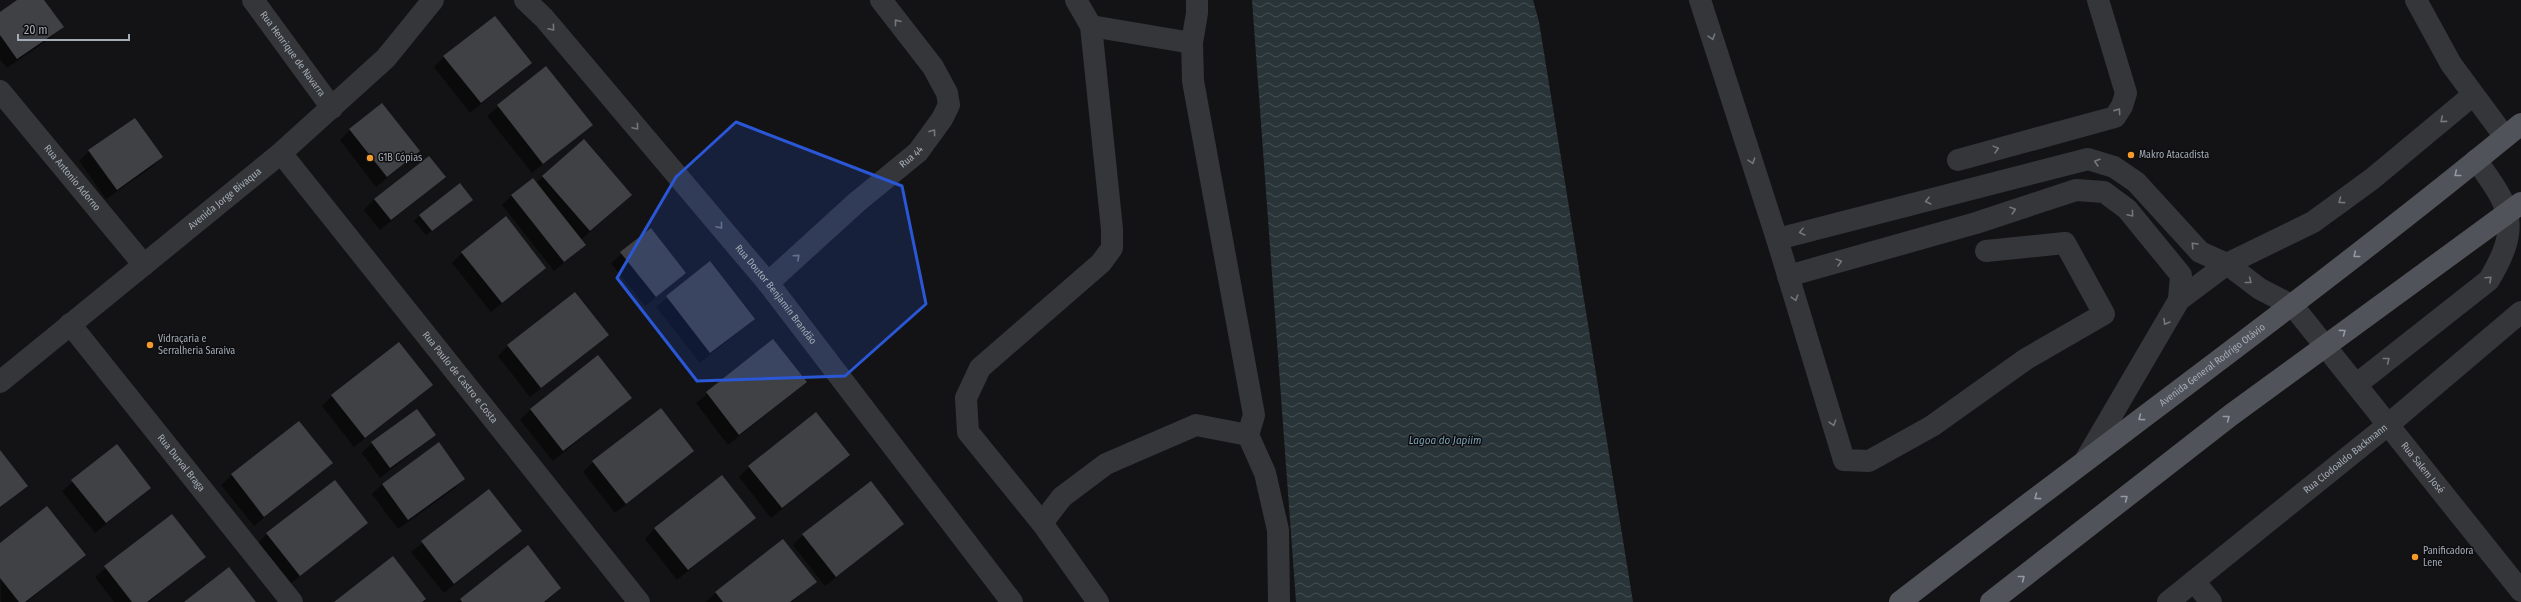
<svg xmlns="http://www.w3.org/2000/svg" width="2521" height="602" font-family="'Fira Sans Condensed',sans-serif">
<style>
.water{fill:url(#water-waves)}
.shadow{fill:#0007}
.building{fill:#3f4145}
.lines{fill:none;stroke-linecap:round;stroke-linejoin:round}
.minor{stroke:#34363a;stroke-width:22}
.major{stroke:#505359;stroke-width:22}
.oneway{stroke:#72777e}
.oneway2{stroke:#939aa3}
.marked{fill:#2a57d5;fill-opacity:0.2;stroke:#2a57d5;stroke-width:3;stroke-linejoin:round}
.poi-dot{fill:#f59a2b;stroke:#0e0e10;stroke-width:1.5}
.labels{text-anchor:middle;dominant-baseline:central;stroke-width:3;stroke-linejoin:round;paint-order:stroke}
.street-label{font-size:10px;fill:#a4acb6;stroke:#0e0e10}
.poi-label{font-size:10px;fill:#a4acb6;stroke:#0e0e10;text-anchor:start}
.water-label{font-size:11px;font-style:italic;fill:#7a9eb2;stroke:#0e0e10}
</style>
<defs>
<pattern id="water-waves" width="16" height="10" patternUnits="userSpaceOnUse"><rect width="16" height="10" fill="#293439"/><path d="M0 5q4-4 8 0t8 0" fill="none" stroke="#454f53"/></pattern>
</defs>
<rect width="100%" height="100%" fill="#131315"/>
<path class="water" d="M1252 0H1533L1539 22 1633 602H1296Z"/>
<g class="shadow">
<path d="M19 0H43L62 26 52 37 7 68 0 59V13Z"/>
<path d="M444 57 531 63 470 113 434 67Z"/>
<path d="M546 68 591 125 532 173 487 116Z"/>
<path d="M350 130 419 151 376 187 340 140Z"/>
<path d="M584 141 631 195 581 240 585 245 554 271 502 205 512 195 536 183Z"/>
<path d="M89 151 162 157 152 167 106 199 79 161Z"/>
<path d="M445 177 380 230 364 210 374 199Z"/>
<path d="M466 205 426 235 414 221 420 215Z"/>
<path d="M651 230 685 273 645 306 611 263Z"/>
<path d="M462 253 545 268 491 312 452 263Z"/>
<path d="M710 263 754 319 700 363 656 307Z"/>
<path d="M607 335 530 397 498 356 508 346Z"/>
<path d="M773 341 806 382 728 445 696 403Z"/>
<path d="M432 385 354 447 322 406 332 396Z"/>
<path d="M630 398 553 461 520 420 530 410Z"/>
<path d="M435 435 380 478 362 453 372 443Z"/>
<path d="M438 443 464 479 454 489 398 529 372 494 382 484Z"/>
<path d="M116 446 150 488 95 533 62 491Z"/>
<path d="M693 451 615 513 583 472 593 462Z"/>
<path d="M0 452 26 485 0 508Z"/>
<path d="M848 455 771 518 739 477 749 467Z"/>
<path d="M331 463 254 526 221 485 232 475Z"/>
<path d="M489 490 521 531 444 593 411 552Z"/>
<path d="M172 515 205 556 149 602H114L95 577Z"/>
<path d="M754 517 677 580 645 539 655 528Z"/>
<path d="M367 523 289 585 257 544 267 534Z"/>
<path d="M903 524 825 586 793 545 803 535Z"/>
<path d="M0 544 85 554 27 602H1Z"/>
<path d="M528 547 560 588 550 598 545 602H458Z"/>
<path d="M815 581 792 602H706L716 592Z"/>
</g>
<g class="building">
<path d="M17 0H44L64 27 17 59 0 35V12Z"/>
<path d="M495 16 532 63 481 103 443 56Z"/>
<path d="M546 66 593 125 543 164 497 105Z"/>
<path d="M382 103 420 151 387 177 349 129Z"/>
<path d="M135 118 163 157 117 190 88 150Z"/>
<path d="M584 139 632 195 590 231 542 176Z"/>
<path d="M429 156 446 177 391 220 374 199Z"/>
<path d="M533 178 586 245 564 262 511 195Z"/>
<path d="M460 183 473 200 432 231 419 215Z"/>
<path d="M506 216 546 268 502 303 461 252Z"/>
<path d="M651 228 686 273 656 297 620 252Z"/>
<path d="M710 261 755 319 710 353 666 296Z"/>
<path d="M575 292 609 335 541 388 507 345Z"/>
<path d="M773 339 807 382 739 435 706 392Z"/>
<path d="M399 342 433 385 365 438 331 395Z"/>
<path d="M598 355 632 398 563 451 530 409Z"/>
<path d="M661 408 694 451 626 504 592 461Z"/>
<path d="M417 409 436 435 390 468 371 442Z"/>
<path d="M816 412 850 455 782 508 748 466Z"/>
<path d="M299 421 333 463 264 517 231 474Z"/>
<path d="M439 442 465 479 408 520 382 484Z"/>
<path d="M117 444 151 488 106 523 71 480Z"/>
<path d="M0 450 28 486 0 507Z"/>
<path d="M722 475 756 518 688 570 654 528Z"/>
<path d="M335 480 368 523 300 576 266 533Z"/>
<path d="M871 481 904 524 836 577 802 534Z"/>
<path d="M489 489 522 531 454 584 421 541Z"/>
<path d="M47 506 86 555 25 602H19L0 578V543Z"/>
<path d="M172 514 206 557 147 602H132L104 566Z"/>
<path d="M783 539 817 582 790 602H723L715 592Z"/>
<path d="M528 545 561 588 544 602H462L460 599Z"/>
<path d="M393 556 426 599 422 602H334Z"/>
<path d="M229 567 256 602H184Z"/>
</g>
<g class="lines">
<g class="minor">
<path id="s1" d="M253 0 332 108"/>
<path id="s2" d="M525 0 544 18 768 283 1012 602"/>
<path d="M1076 0 1091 26 1112 229V248L1101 263 980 368 966 398 968 432 1042 523 1098 602"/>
<path d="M1197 0V13L1192 43 1193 81 1254 415 1248 435 1265 473 1278 530 1279 602"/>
<path d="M1700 0 1777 239 1844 460 1869 461 1932 426 2026 359 2104 314 2065 243 1986 251"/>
<path d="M2416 0 2451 64 2505 137"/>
<path d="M1091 26 1192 43"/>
<path id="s3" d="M0 91 144 265"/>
<path id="s4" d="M2473 95 2372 179 2313 222 2227 264 2260 289 2293 306 2521 591"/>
<path id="s5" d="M281 153 639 602"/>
<path d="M1958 160 2115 117 2122 106 2126 93 2098 0"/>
<path d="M1777 239 2088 159 2114 167 2136 182 2200 252 2227 264 2179 300"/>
<path d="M1788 276 1976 223 2076 190 2104 192 2127 209 2181 275 2179 300 2086 459"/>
<path id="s6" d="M768 283 857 202 918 152 942 119 949 105 947 93 933 67 881 0"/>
<path id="s7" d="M70 324 292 602"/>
<path id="s8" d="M0 382 281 153 386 58 433 0"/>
<path d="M2357 384 2489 280C2521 226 2512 209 2476 160"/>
<path d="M1042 523 1062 497 1106 464 1196 425 1248 435"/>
<path d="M2194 581 2211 602"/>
<path id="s9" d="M2168 602 2389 424 2521 312"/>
</g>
<g class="major">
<path id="s10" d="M1900 602C2107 442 2319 290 2521 124"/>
<path d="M1991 602 2231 415 2521 203"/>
</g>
</g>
<defs><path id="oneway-chevron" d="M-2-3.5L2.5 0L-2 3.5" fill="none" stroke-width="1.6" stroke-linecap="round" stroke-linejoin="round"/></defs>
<g class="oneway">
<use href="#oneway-chevron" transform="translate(897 22) rotate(-128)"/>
<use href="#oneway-chevron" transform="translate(552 28) rotate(50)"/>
<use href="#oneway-chevron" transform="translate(1712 37) rotate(72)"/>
<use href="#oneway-chevron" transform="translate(2118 111) rotate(-55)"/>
<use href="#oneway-chevron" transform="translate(2443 120) rotate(140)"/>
<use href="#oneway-chevron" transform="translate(636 127) rotate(50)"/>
<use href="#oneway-chevron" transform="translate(933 132) rotate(-54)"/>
<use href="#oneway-chevron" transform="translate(1996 149) rotate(-15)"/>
<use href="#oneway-chevron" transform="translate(1752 161) rotate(72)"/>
<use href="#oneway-chevron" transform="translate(2097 162) rotate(-164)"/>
<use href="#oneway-chevron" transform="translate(1928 201) rotate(166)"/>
<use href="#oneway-chevron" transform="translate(2341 201) rotate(144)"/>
<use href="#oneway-chevron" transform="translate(2013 210) rotate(-18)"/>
<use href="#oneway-chevron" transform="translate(2131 214) rotate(50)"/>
<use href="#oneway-chevron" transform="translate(720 226) rotate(50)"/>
<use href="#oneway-chevron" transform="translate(1802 232) rotate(166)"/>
<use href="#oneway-chevron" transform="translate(2194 245) rotate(-133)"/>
<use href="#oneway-chevron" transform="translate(797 257) rotate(-42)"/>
<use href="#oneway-chevron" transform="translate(1839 262) rotate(-15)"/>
<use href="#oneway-chevron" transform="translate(2489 279) rotate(-43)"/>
<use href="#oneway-chevron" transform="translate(2249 281) rotate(38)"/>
<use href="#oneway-chevron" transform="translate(1795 298) rotate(73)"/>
<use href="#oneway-chevron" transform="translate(2166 322) rotate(121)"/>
<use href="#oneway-chevron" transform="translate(2387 360) rotate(-39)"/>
<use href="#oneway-chevron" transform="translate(1833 423) rotate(73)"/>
</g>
<g class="oneway2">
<use href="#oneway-chevron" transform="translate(2457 174) rotate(141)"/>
<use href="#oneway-chevron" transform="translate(2356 255) rotate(141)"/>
<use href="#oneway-chevron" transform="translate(2343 332) rotate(-36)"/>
<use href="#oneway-chevron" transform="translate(2141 418) rotate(143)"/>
<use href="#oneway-chevron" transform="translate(2227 418) rotate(-38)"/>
<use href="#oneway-chevron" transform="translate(2037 497) rotate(143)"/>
<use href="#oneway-chevron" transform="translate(2125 498) rotate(-38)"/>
<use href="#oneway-chevron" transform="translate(2022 578) rotate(-38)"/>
</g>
<path class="marked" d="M736 122 902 186 926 304 845 376 697 381 617 278 676 177Z"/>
<g class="poi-dot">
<circle cx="2131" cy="155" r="4"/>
<circle cx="370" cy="158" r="4"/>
<circle cx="150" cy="345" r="4"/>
<circle cx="2415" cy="557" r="4"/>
</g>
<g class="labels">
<g class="street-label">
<text stroke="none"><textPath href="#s1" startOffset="67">Rua Henrique de Navarra</textPath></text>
<text stroke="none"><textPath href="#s6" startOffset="191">Rua 44</textPath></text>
<text stroke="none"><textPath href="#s3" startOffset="113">Rua Antonio Adorno</textPath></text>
<text stroke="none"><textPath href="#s8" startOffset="290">Avenida Jorge Bivaqua</textPath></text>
<text stroke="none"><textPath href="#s2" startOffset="387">Rua Doutor Benjamin Brandão</textPath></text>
<text stroke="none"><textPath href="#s10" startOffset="392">Avenida General Rodrigo Otávio</textPath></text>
<text stroke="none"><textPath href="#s5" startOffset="287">Rua Paulo de Castro e Costa</textPath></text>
<text stroke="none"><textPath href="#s9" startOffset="228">Rua Clodoaldo Backmann</textPath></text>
<text stroke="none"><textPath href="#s7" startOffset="178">Rua Durval Braga</textPath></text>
<text stroke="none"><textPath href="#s4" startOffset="586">Rua Salem José</textPath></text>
</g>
<g class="poi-label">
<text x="2139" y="155">Makro Atacadista</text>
<text x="378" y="158">G1B Cópias</text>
<text x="158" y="339">Vidraçaria e<tspan x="158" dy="12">Serralheria Saraiva</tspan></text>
<text x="2423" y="551">Panificadora<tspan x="2423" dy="12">Lene</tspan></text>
</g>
<g class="water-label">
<text x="1445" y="440">Lagoa do Japiim</text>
</g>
</g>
<path d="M18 34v6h111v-6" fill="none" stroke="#a4acb6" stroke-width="2"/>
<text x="24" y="34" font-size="12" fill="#a4acb6" stroke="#0e0e10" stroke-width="3" paint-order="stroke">20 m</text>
</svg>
